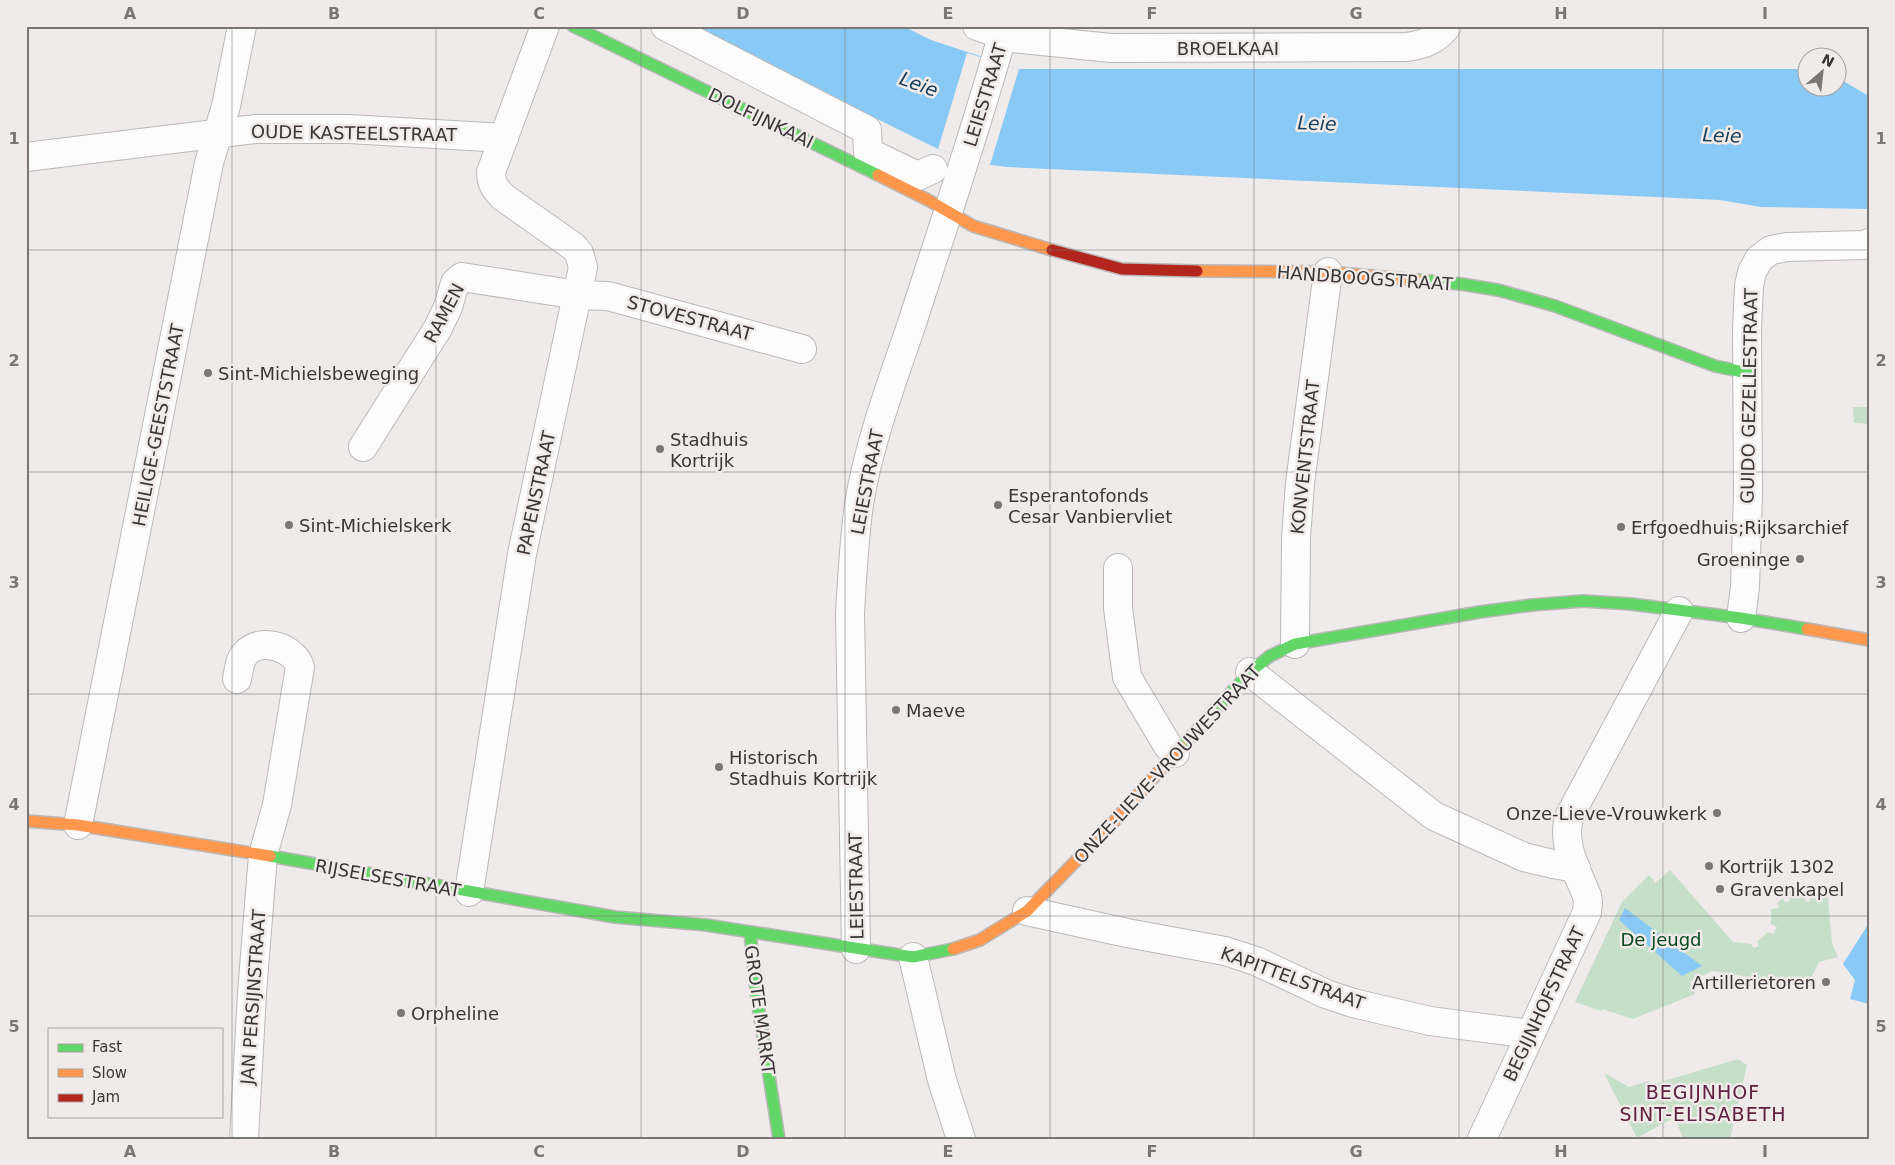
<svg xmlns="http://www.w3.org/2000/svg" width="1895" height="1165" font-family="'DejaVu Sans',sans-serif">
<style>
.green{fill:#c6dfc8}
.water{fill:#88c9f5}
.pier{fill:#eeebea}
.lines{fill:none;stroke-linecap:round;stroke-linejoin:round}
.street-casing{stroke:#bbb8b7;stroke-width:30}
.fast-casing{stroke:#bbb8b7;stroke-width:14}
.slow-casing{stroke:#bbb8b7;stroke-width:14}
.jam-casing{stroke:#bbb8b7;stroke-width:14}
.street{stroke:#fcfcfc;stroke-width:28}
.fast{stroke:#63d668;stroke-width:11}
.slow{stroke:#ff974d;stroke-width:11}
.jam{stroke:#b3261e;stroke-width:11}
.grid{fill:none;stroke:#797776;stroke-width:1;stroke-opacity:0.55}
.poi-dot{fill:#797776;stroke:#f0eae8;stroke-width:2}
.labels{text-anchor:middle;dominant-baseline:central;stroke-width:5;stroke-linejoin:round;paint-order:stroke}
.street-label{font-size:18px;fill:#3a3837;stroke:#f0eae8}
.poi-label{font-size:18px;fill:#3a3837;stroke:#f0eae8;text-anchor:start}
.park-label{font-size:18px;fill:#09491e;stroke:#f0eae8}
.water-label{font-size:19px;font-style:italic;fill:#19405a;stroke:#f0eae8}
.neighbourhood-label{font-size:19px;letter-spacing:1px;fill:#602040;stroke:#f0eae8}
.neatline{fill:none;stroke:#797776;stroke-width:2}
.grid-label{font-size:16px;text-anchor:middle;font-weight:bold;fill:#797776}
</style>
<rect width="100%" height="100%" fill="#eeebea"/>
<g class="green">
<path d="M1853 407H1869V424L1854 423Z"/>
<path d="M1670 870 1733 942 1751 944 1754 948 1759 946 1757 942 1768 932 1773 934 1777 927 1771 924V909L1779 908 1778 904H1776L1783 898 1785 902 1790 901 1788 894 1805 898 1806 902 1810 901 1809 897 1823 885 1827 887 1832 943 1838 957 1819 962 1810 980 1798 979 1796 985 1755 983V978L1712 971 1690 982 1695 994 1633 1019 1602 1009 1601 1011 1575 1002 1622 902 1649 875 1656 883Z"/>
<path d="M1738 1059 1747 1065 1730 1139H1683L1675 1117 1637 1138 1604 1073 1629 1087 1648 1081 1654 1084Z"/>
</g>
<g class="water">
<path d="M689 26H903L931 40 1019 69H1807L1808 88H1838V78L1869 96V209L1761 207 1720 200 1007 167 990 165 938 149Z"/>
<path d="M1625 908 1702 966 1682 976 1619 920Z"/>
<path d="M1869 923V1004L1850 999 1855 980 1843 964Z"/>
</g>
<path class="pier" d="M967 53 1019 69 990 165 938 149Z"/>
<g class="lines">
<g class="street-casing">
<g id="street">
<path d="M665 26 867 130 868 152 918 176 933 169"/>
<path d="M977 26 1012 38 1111 48 1406 47C1424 45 1436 40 1447 26"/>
<path d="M26 157 256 129H349L504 138"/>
<path d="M363 447 438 328 448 307 455 283 462 277 578 295 608 296 802 349"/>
<path d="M1118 568V608L1127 677 1168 746 1175 753"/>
<path d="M1741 618 1745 587 1748 496 1747 328 1749 286 1752 272 1759 259 1771 250 1787 247 1864 245 1869 243"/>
<path d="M1295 644 1296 538 1300 483 1328 272"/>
<path d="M1250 672 1434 816 1524 857 1553 864 1576 868"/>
<path d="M237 679C239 670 239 660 246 653 261 637 294 647 300 667L277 805 263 855 252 993 244 1139"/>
<path d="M78 825 209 163 226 106 242 26"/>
<path d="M469 892 522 554 583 267 579 253 574 247 503 197C495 189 491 183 491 172L545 26"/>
<path d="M1027 911 1127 933 1225 951 1256 961 1326 994 1353 1003 1430 1021 1530 1034"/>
<path d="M856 949 850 614C852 577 854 541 859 504 869 443 891 385 911 326 943 227 977 127 1005 26"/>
<path d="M913 957 942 1080 961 1139"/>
<path d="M1482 1139 1587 912 1588 902 1587 896C1577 871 1560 842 1570 815L1679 611"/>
</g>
</g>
<g class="fast-casing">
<g id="fast">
<path d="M573 26 878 175"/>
<path d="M1417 280 1461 284 1498 290 1555 306 1715 366 1748 373"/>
<path d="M1181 747 1250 672 1270 656 1295 644 1480 612 1532 605 1583 601 1631 604 1741 618 1807 629"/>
<path d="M270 856 615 917 706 925 913 957 953 949"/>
<path d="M750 932 757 999 779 1139"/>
</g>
</g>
<g class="slow-casing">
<g id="slow">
<path d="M878 175 928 200 973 226 1052 250"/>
<path d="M1197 271 1328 272 1417 280"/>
<path d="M1807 629 1869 640"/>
<path d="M26 821 78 825 270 856"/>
<path d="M953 949 980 940 1027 911 1109 827 1181 747"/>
</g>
</g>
<g class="jam-casing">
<path id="jam" d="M1052 250 1122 269 1197 271"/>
</g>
<use href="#street" class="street"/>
<use href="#fast" class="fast"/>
<use href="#slow" class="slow"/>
<use href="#jam" class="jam"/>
</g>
<path class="grid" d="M232 26V1139M436 26V1139M641 26V1139M845 26V1139M1050 26V1139M1254 26V1139M1459 26V1139M1663 26V1139M26 250H1869M26 472H1869M26 694H1869M26 916H1869"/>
<g class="poi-dot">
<circle cx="208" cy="373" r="5"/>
<circle cx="660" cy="449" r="5"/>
<circle cx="998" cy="505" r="5"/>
<circle cx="289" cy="525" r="5"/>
<circle cx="1621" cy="527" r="5"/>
<circle cx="1800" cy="559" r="5"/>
<circle cx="896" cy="710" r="5"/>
<circle cx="719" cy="767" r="5"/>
<circle cx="1717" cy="813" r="5"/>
<circle cx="1709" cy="866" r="5"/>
<circle cx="1720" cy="889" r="5"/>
<circle cx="1826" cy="982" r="5"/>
<circle cx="401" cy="1013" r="5"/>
</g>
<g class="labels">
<g class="street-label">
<text x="1228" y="48">BROELKAAI</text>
<text transform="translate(985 95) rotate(-73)">LEIESTRAAT</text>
<text transform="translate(761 118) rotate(26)">DOLFIJNKAAI</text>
<text transform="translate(354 133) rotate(1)">OUDE KASTEELSTRAAT</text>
<text transform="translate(1365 278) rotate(4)">HANDBOOGSTRAAT</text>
<text transform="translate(444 313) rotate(-62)">RAMEN</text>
<text transform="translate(690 318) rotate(15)">STOVESTRAAT</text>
<text transform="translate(1749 396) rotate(-89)">GUIDO GEZELLESTRAAT</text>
<text transform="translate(158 425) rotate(-79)">HEILIGE-GEESTSTRAAT</text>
<text transform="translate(1305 457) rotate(-84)">KONVENTSTRAAT</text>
<text transform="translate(867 482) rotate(-79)">LEIESTRAAT</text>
<text transform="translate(536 493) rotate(-78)">PAPENSTRAAT</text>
<text transform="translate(1167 764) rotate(-47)">ONZE-LIEVE-VROUWESTRAAT</text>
<text transform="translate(388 878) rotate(10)">RIJSELSESTRAAT</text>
<text transform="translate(856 886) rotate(-91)">LEIESTRAAT</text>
<text transform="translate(1293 978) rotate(20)">KAPITTELSTRAAT</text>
<text transform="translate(253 997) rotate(-86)">JAN PERSIJNSTRAAT</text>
<text transform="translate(1544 1004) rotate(-65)">BEGIJNHOFSTRAAT</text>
<text transform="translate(760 1010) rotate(82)">GROTE MARKT</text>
</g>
<g class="poi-label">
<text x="218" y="373">Sint-Michielsbeweging</text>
<text x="670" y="439">Stadhuis<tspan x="670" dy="21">Kortrijk</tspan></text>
<text x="1008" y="495">Esperantofonds<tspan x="1008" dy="21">Cesar Vanbiervliet</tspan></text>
<text x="299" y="525">Sint-Michielskerk</text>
<text x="1631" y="527">Erfgoedhuis;Rijksarchief</text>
<text x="1790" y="559" text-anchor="end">Groeninge</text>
<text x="906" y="710">Maeve</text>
<text x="729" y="757">Historisch<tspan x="729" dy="21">Stadhuis Kortrijk</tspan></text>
<text x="1707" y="813" text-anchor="end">Onze-Lieve-Vrouwkerk</text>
<text x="1719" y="866">Kortrijk 1302</text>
<text x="1730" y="889">Gravenkapel</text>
<text x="1816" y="982" text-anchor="end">Artillerietoren</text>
<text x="411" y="1013">Orpheline</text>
</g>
<g class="park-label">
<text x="1661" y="939">De jeugd</text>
</g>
<g class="water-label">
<text transform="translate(919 84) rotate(20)">Leie</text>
<text transform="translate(1317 123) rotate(2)">Leie</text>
<text transform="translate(1722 135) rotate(2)">Leie</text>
</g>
<g class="neighbourhood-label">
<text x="1703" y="1092">BEGIJNHOF<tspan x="1703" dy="22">SINT-ELISABETH</tspan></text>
</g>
</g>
<rect width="1895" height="1165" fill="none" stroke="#f0eae8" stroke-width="55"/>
<rect x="48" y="1028" width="175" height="90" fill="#f0eae8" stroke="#a7a3a1"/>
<rect x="58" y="1044" width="25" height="8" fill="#63d668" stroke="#a7a3a1"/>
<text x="92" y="1052" font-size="15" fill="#3a3837">Fast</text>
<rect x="58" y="1069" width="25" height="8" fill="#ff974d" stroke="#a7a3a1"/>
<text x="92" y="1078" font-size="15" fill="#3a3837">Slow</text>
<rect x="58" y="1094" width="25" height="8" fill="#b3261e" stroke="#a7a3a1"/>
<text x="92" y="1102" font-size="15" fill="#3a3837">Jam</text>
<g transform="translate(1822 72) rotate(28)"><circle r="24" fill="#f0eae8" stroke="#a7a3a1"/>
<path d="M0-4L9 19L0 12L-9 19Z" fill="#797776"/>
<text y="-8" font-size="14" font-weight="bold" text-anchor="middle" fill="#3a3837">N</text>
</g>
<rect x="28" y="28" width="1840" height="1110" class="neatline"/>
<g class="grid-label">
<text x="130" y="19">A</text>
<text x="334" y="19">B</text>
<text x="539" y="19">C</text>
<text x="743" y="19">D</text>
<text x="948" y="19">E</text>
<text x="1152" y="19">F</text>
<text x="1356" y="19">G</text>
<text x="1561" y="19">H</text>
<text x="1765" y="19">I</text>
<text x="14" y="144">1</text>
<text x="1881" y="144">1</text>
<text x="14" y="366">2</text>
<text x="1881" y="366">2</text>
<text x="14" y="588">3</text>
<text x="1881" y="588">3</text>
<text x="14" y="810">4</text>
<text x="1881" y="810">4</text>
<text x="14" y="1032">5</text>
<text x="1881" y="1032">5</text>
<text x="130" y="1157">A</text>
<text x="334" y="1157">B</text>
<text x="539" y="1157">C</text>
<text x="743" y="1157">D</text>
<text x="948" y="1157">E</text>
<text x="1152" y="1157">F</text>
<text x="1356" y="1157">G</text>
<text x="1561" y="1157">H</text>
<text x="1765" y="1157">I</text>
</g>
</svg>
